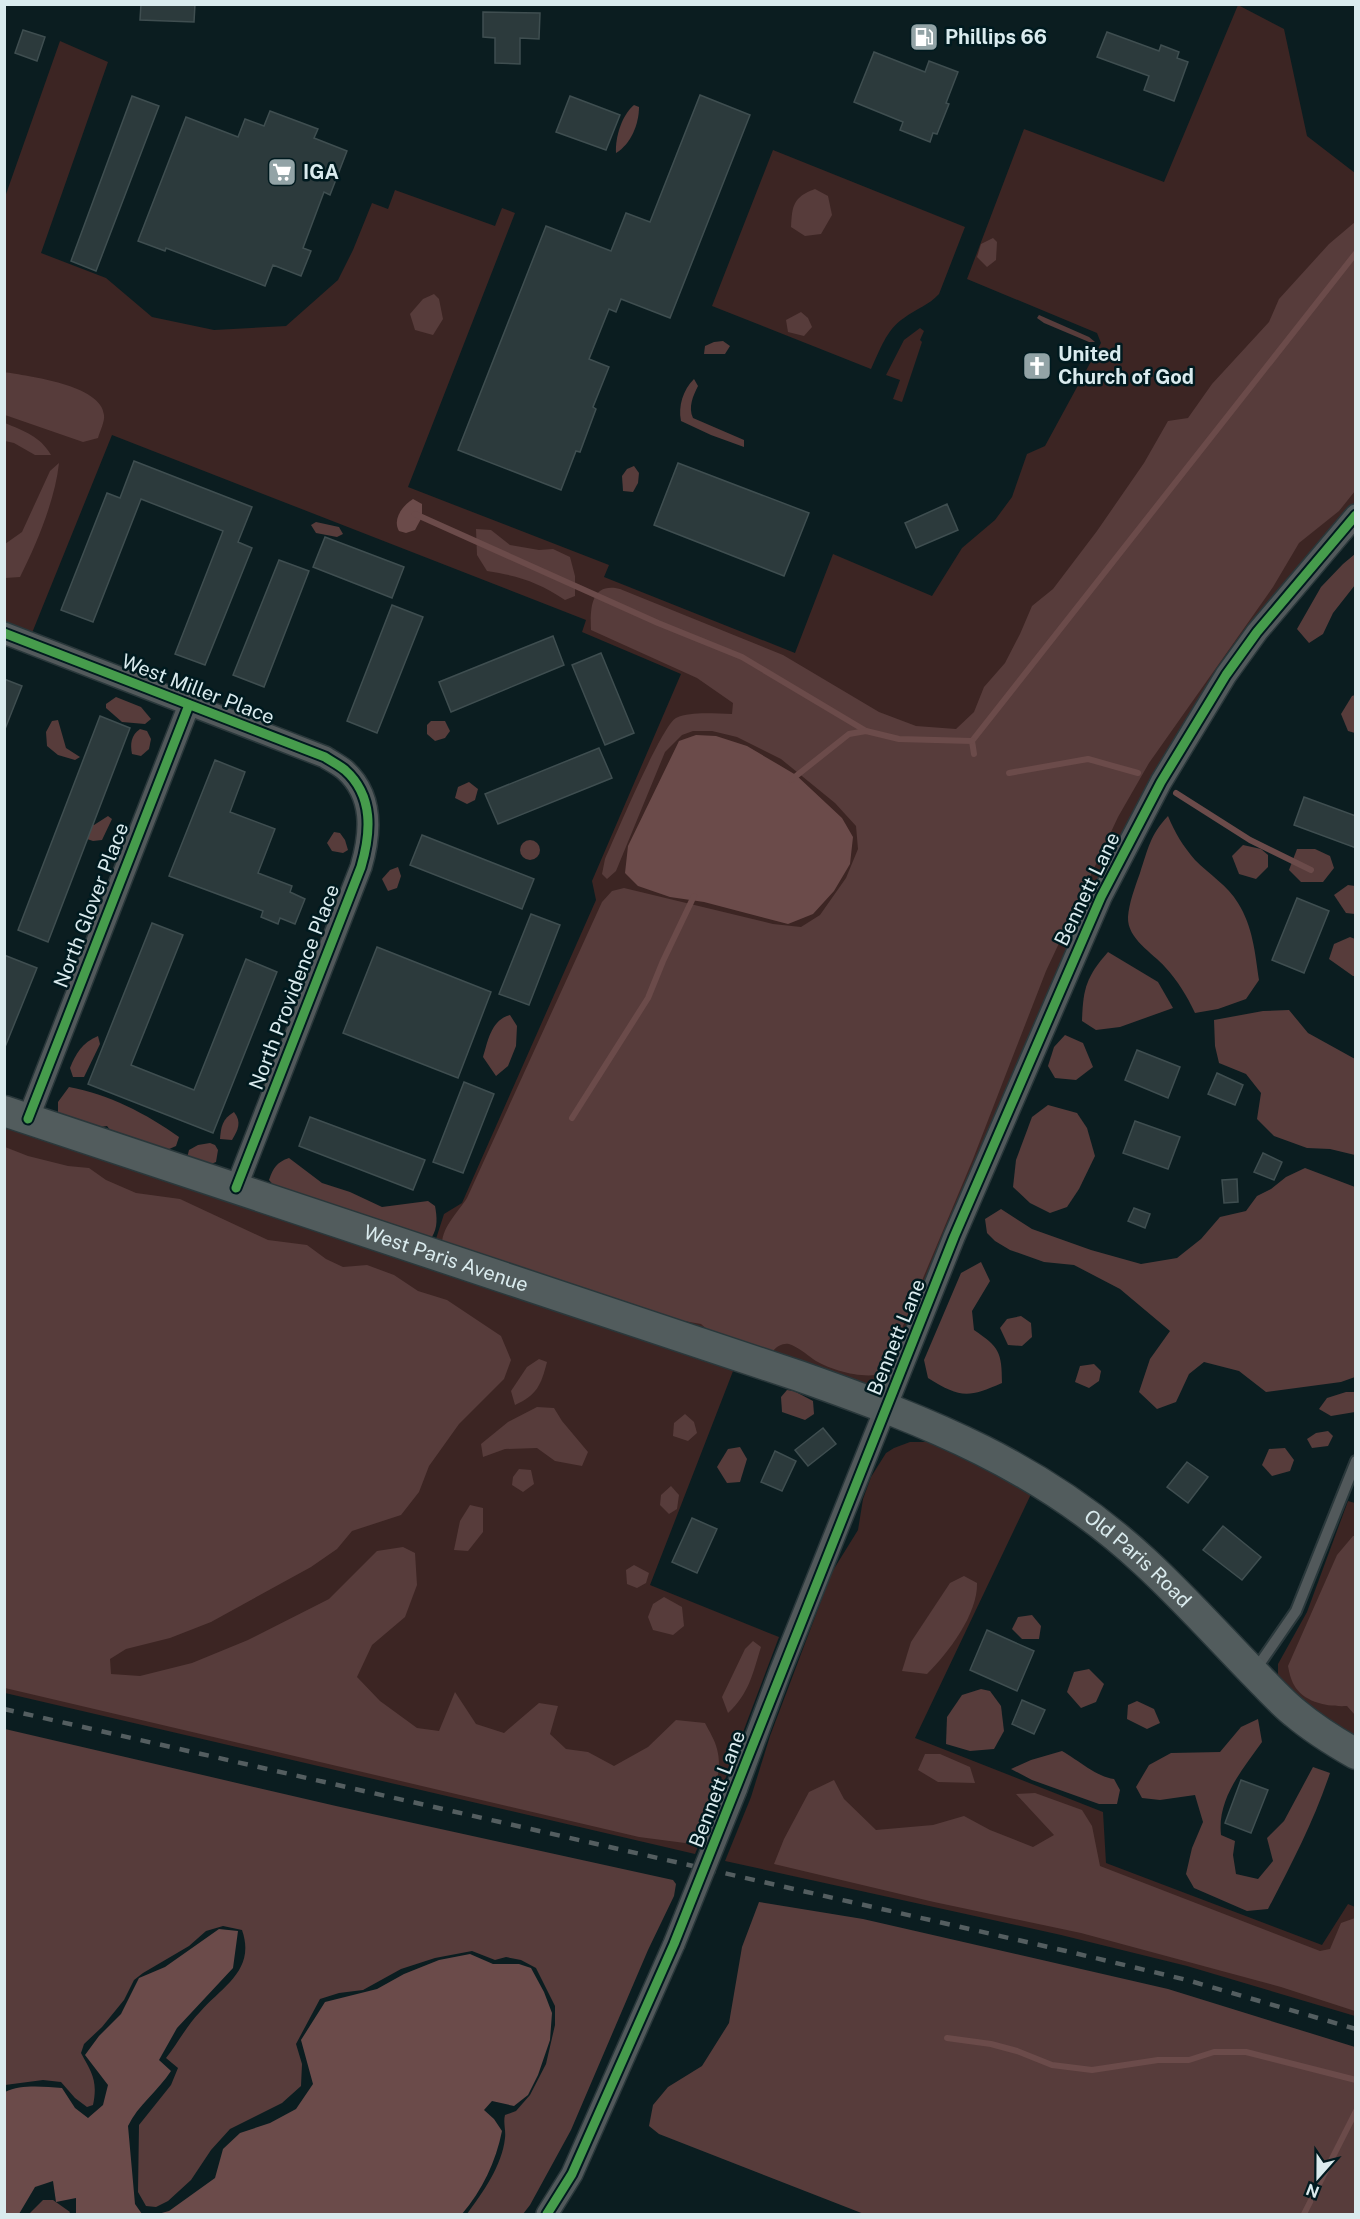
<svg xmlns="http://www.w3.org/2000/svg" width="1360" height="2219" font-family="'Public Sans',sans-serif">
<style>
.green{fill:#3c2523}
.forest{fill:#573c3b}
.water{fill:#6b4b4a}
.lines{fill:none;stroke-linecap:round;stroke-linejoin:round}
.stream{stroke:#6b4b4a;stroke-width:6}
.building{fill:#2c3a3c;stroke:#3f4e50;stroke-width:1.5}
.service-casing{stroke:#2a383b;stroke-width:14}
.minor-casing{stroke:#2a383b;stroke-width:24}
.secondary-casing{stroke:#2a383b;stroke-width:33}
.service{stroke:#52595b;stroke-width:10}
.minor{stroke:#52595b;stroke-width:21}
.secondary{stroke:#525c5d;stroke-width:30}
.rail{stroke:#545e60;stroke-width:4.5;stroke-dasharray:10 10;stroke-linecap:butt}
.minor-bridge-casing{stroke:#2a383b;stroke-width:24;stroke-linecap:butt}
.minor-bridge{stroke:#52595b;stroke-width:21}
.cycleway-casing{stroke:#001a1f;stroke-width:13}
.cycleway{stroke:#469c4c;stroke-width:9}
.labels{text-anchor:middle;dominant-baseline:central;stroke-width:5;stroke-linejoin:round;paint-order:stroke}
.poi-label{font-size:20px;font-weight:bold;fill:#daebee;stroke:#001a1f;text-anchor:start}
.street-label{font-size:20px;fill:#daebee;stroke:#001a1f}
</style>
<rect width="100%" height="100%" fill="#0b1d20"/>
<g class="green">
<path d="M1238 5 1284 29 1307 136 1355 173V502L1315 550 1192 715 889 1376 882 1385 875 1389 434 1245 444 1214 462 1203 596 900 592 881 681 674 582 632 586 620 112 435 32 633 5 623V197L60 41 108 62 41 253 106 278 152 317 214 330 286 326 338 280 353 250 372 203 388 209 395 190 495 226 502 208 515 213 408 487 609 565 604 577 795 653 833 554 932 596 962 548 995 520 1012 497 1027 454 1045 446 1101 343 1097 333 967 279 1024 129 1164 182Z"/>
<path d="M773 150 965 227 939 294C929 305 916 309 904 318 886 330 880 350 871 369L712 306Z"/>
<path d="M920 328 924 331 920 340 922 342 902 402 893 399 900 380 886 375 904 340Z"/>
<path d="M5 1123 735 1366 650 1585 779 1637 723 1785 695 1854 5 1693Z"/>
<path d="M910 1442H927L950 1446 1033 1490 915 1738 1103 1812 1106 1863 1322 1945 1348 1904 1355 1907V2016L1187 1966 1061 1935 725 1861 751 1797 770 1736 832 1572 858 1530 863 1499 871 1477 886 1453 894 1448Z"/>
<path d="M1348 1501 1355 1503V1742L1332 1729 1278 1679V1664L1307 1612Z"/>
</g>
<g class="forest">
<path d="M634 105 639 107C639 124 631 144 616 153 615 137 622 115 634 105Z"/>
<path d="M815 189 828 196 832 215 821 234 805 236 791 227C792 206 793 197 815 189Z"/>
<path d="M1355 222V491L1339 511 1299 543 1273 587 1149 763 1118 817 1046 971 973 1159 887 1364 881 1374C862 1379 829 1370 813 1359 806 1354 798 1347 789 1344 783 1343 777 1346 773 1351L709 1331 701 1324 684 1321 442 1243C443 1226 458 1212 467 1198L602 902 612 891 624 888 773 924 801 927 820 915 846 878 858 849 856 826 835 803 781 759 737 737 712 731H693L682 735 665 752 616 871 607 879 602 874 605 859C615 837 662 725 676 718 692 711 714 714 732 714L733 703 697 678 591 630C590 608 591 582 620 589L783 655 879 712 916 726 956 729 974 712 984 687 1005 663 1020 634 1032 606 1053 589 1097 531 1144 463 1168 421 1188 418 1212 384 1269 322 1279 299 1329 244Z"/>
<path d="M993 238 997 242 996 260 987 267 977 257 981 244Z"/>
<path d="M434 294 439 299 443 319 433 335 415 330 410 314 423 299Z"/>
<path d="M801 312 808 318 812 327 804 336 788 332 786 320Z"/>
<path d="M1039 315 1089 337 1095 342H1089L1044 323 1037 318Z"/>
<path d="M723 341 730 346 725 354H704L705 346 714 342Z"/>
<path d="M4 372C28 376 102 385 104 415 105 421 100 431 98 438L83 442 5 415Z"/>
<path d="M694 379 698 386C693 396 688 407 693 418L744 440V447L711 435 681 421C678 406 683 390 694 379Z"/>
<path d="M5 423C24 431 40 436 51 455H35L14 443 5 441Z"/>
<path d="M59 463C55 500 37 543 20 577L5 578V544L22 532 50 471Z"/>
<path d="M634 466 639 473 638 483 633 492 623 491 622 476 627 469Z"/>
<path d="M316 522 339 527 343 534 337 537 316 533 311 525Z"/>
<path d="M476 529 491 530 510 545 539 550 553 549 570 557 575 576V596L565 600C538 582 519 576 487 571L477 555Z"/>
<path d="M1355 554V585L1333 613 1323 634 1309 643 1297 629 1321 587 1343 564Z"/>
<path d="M1355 695V733L1348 731 1341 714 1352 696Z"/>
<path d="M116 697 141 707 151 719 145 724 122 722 106 708V704Z"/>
<path d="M58 720 66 748 80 757 75 760 58 755 47 746 46 732 52 721Z"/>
<path d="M431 721H445L450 731 445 738 435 741 427 734V725Z"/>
<path d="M140 729 147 731 151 739 149 749 141 756 132 754C130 744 131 735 140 729Z"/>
<path d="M469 782 478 789 475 800 467 804 455 798 458 787Z"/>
<path d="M108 816 112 819 102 840 93 841 81 837 85 825H94Z"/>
<path d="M1168 816C1175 833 1183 846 1195 860 1209 874 1228 886 1238 903 1253 927 1255 953 1259 980L1246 999 1218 1009 1195 1013C1187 996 1178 981 1165 967 1153 953 1127 939 1128 917 1129 903 1135 887 1140 873 1148 849 1150 835 1168 816Z"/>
<path d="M334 832 340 833 345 840 348 850 343 853 332 851 327 843Z"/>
<circle cx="530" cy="850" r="10"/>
<path d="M1243 845 1261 849 1268 855V867L1256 879 1239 874 1232 856Z"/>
<path d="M1297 849H1315L1330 856 1334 868 1323 882H1301L1289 870Z"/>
<path d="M398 867 401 876 397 888 388 891 382 879 390 870Z"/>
<path d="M1348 885 1355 886V914L1346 913 1334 895Z"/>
<path d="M1350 937 1355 939V976H1353L1329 959 1334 944Z"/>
<path d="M1108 952 1158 982 1173 1008 1120 1027 1096 1030 1082 1021C1083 989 1086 977 1108 952Z"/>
<path d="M1289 1010 1308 1033 1355 1059V1155L1330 1149 1307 1148 1274 1136 1257 1119 1261 1093 1246 1074 1219 1063 1215 1046 1214 1020 1263 1011Z"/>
<path d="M510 1015 517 1026 516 1046 508 1066 496 1076 483 1057C488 1041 491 1020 510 1015Z"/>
<path d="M1065 1035 1083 1043 1093 1067 1076 1080 1055 1078 1048 1066 1054 1047Z"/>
<path d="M98 1036 100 1044 84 1077H73L70 1068C76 1053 82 1043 98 1036Z"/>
<path d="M69 1087C108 1094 147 1114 179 1137L176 1146 167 1150 114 1135 107 1126 95 1128 58 1114V1102Z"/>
<path d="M1048 1105 1077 1113 1087 1128 1095 1156 1079 1189 1067 1207 1050 1213 1030 1203 1013 1187 1016 1160 1032 1117Z"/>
<path d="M234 1112C242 1122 238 1130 232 1140L220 1139C221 1127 222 1119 234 1112Z"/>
<path d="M210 1143 215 1145 218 1150 216 1162 206 1166 187 1158 189 1150 198 1145Z"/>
<path d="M5 1147 28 1156 68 1166 89 1168 106 1180 136 1193 180 1199 268 1240 307 1245 326 1259 343 1267 367 1265 394 1275 418 1291 447 1300 501 1336 511 1360 504 1379 459 1424 429 1466 419 1492 401 1515 352 1531 337 1549 311 1567 211 1622 170 1638 126 1649 110 1659 111 1674 140 1676 192 1663 248 1640 329 1599 377 1551 403 1547 415 1553 417 1585 405 1617 372 1645 357 1677 380 1701 417 1728 439 1731 455 1692 476 1724 504 1733 539 1703 558 1706 550 1734 566 1749 588 1752 614 1766 648 1747 676 1720 705 1723C709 1731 715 1740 717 1749 725 1778 706 1811 695 1838L685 1843 639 1837 5 1688Z"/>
<path d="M289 1158 322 1183 350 1192 382 1207 428 1201 435 1206C437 1217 438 1227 432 1237H416L277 1189 269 1180C273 1168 277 1162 289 1158Z"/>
<path d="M1305 1168 1355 1187V1377L1341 1382 1266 1392 1239 1371 1204 1362 1189 1374 1176 1402 1157 1409 1139 1392 1150 1359 1170 1331 1120 1289 1074 1265 1044 1262 1010 1250 995 1241 987 1233 985 1219 1001 1209 1032 1229 1091 1250 1141 1264 1177 1258 1201 1239 1220 1217 1246 1211 1257 1196 1271 1189 1286 1177Z"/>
<path d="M981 1262 990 1281 972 1311 974 1330C999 1347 1002 1352 1002 1383 968 1398 960 1398 928 1378L924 1360 961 1273Z"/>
<path d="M1021 1316 1031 1323 1032 1337 1022 1346 1008 1345 1000 1328 1007 1319Z"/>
<path d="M539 1359 547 1362C541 1385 537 1395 515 1405L511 1391 527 1367Z"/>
<path d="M1094 1364 1101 1371 1099 1381 1089 1388 1075 1382 1080 1366Z"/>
<path d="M787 1390 794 1391 813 1401 814 1414 805 1420 782 1412 781 1397Z"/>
<path d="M1346 1392H1355V1412L1331 1416 1319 1409 1327 1398Z"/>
<path d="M537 1407 554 1408 562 1421 588 1452 582 1466 555 1461 537 1448 505 1449 483 1457 481 1444 508 1422Z"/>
<path d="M685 1414 694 1422 697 1433 688 1441 673 1436 674 1423Z"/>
<path d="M1328 1431 1333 1436 1328 1446 1312 1448 1307 1439 1316 1433Z"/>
<path d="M740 1447 747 1459 740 1482 727 1483 717 1467 728 1449Z"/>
<path d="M1285 1448 1294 1460 1290 1471 1272 1476 1262 1465 1269 1449Z"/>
<path d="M519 1469 531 1470 534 1484 523 1492 512 1485 513 1477Z"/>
<path d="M671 1486 679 1495 677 1509 669 1514 660 1505 661 1495Z"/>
<path d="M470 1505 483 1508V1532L468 1551 454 1550 460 1521Z"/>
<path d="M1353 1536H1356L1355 1715 1347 1706C1329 1707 1304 1703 1294 1685 1291 1680 1289 1672 1288 1666L1337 1555Z"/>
<path d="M634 1565 649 1573 646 1583 637 1588 627 1584 626 1570Z"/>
<path d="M964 1576 977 1583C978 1614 948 1653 927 1674L902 1671 911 1642 950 1583Z"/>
<path d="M664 1597 682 1607 684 1626 673 1635 653 1630 648 1617 653 1604Z"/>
<path d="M1032 1615 1041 1626 1039 1639H1022L1012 1629 1018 1617Z"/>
<path d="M753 1641 761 1647C753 1673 749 1694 728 1713L722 1697 745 1649Z"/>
<path d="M1089 1669 1104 1684 1096 1702 1081 1708 1067 1692 1074 1672Z"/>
<path d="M981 1689 990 1691 1001 1706 1004 1731 994 1749 970 1751 946 1744 947 1717 962 1695Z"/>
<path d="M1137 1701 1154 1709 1160 1723 1147 1729 1127 1719 1128 1705Z"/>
<path d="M1258 1719 1262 1742C1242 1770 1217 1799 1221 1835L1235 1841 1233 1855 1236 1874 1258 1879 1273 1861 1267 1838 1284 1821 1313 1767 1330 1773C1314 1821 1291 1865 1268 1909L1247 1911 1194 1888 1186 1874 1192 1848 1203 1822 1195 1795 1160 1800 1142 1798 1136 1787 1149 1765 1171 1753 1220 1752 1241 1727Z"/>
<path d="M5 1729 336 1806 673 1880 676 1884 674 1896 648 1950 571 2130 530 2205 523 2214H467C483 2192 502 2166 505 2138 506 2130 503 2123 505 2115L516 2111 530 2095 546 2064 555 2025V2006L536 1968 521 1960 506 1957 495 1960 472 1951 435 1958 401 1969 363 1990 339 1993 320 1999 296 2044 302 2064 301 2086 282 2103 230 2129 211 2150 191 2180 168 2201 156 2207 146 2206 138 2192 139 2125 171 2085 178 2068 166 2058C178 2043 187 2025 200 2012 223 1986 256 1970 242 1930L223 1926 206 1931 189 1946 143 1973 134 1980 124 2000 102 2027 84 2044 81 2053C92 2073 98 2081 93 2105L87 2107 75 2098 61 2082 43 2080 5 2085Z"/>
<path d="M1062 1751C1078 1760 1097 1777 1114 1779L1120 1790 1117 1804H1099L1032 1780 1011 1769 1031 1760Z"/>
<path d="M925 1754H940L970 1767 975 1783 938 1782 918 1770Z"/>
<path d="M834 1780 844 1799 876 1830 933 1825 964 1816 990 1830 1033 1847 1054 1835 1016 1794 1035 1793 1082 1810 1092 1826 1100 1866 1320 1951 1330 1949 1341 1923 1355 1918V2011L1281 1987 1081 1933 934 1902 774 1864 784 1839 809 1792Z"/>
<path d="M759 1902 863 1919 1168 1989 1355 2047V2214H864L659 2134 649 2126 653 2105 668 2087 702 2066 729 2023 742 1947Z"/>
<path d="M43 2200H53L70 2212 69 2214H29Z"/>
</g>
<g class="water">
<path d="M413 499 422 504V517L415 530 406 533 399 531C392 519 403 505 413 499Z"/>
<path d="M696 735 716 736 747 746 796 775 842 818 853 837 850 864 834 891 813 914 788 924 704 902 670 897 638 886 625 873 628 846 679 741Z"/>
<path d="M219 1929 238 1931 233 1968 177 2028 159 2060 171 2071C158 2091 138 2105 128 2126L135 2204 142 2214H76V2198L56 2202 53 2181 35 2187 19 2214H5V2092C22 2084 44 2087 62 2088L75 2108 88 2118 103 2105 108 2085 85 2055 99 2036 121 2014 139 1978 165 1967Z"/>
<path d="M470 1954 493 1964H519L531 1968 544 1992 552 2013 550 2040 538 2075 528 2095 514 2106 492 2101 484 2110 494 2119 502 2131C496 2161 482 2191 462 2214H158L169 2211 215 2178 223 2149 240 2133 270 2123 296 2109 313 2084 301 2040 325 2002 377 1989 404 1974 439 1960Z"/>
</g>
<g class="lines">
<g class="stream">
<path d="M415 514 658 623 742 657 866 731"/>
<path d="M974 754 972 741 1356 253"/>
<path d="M1009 773 1088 759 1138 773"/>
<path d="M791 780 849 734 866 731 899 739 972 741"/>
<path d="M1176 793 1250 840 1311 870"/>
<path d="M572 1118 648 998 663 961 694 896"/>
<path d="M947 2038 991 2044 1017 2051 1052 2065 1092 2070 1158 2060H1189L1214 2052H1246L1356 2080"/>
<path d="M1304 2214 1356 2111"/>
</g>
</g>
<g class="building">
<path d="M141 4H195L194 22 140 20Z"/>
<path d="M483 12 540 13 539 39 520 38V64L495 63V38L483 37Z"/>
<path d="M23 30 45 37 37 61 15 53Z"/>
<path d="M1107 32 1159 51 1161 45 1179 52 1177 58 1188 62 1174 101 1144 90 1149 76 1097 57Z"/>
<path d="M874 52 925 72 929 61 958 72 946 103 949 104 937 134 933 133 930 142 900 130 903 122 854 102Z"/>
<path d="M700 95 750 115 670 318 621 299 616 312 609 309 589 359 609 367 593 407 596 409 580 452 576 451 561 490 458 450 546 226 611 251 626 213 650 222Z"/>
<path d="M132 96 159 106 96 271 71 261Z"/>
<path d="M570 96 620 115 606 150 556 132Z"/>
<path d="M270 111 318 129 314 138 347 151 330 195 324 192 303 248 311 251 301 276 273 265 265 286 166 248 165 251 138 241 186 117 238 137 245 119 264 126Z"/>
<path d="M134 461 252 507 238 542 252 548 205 665 175 654 223 531 141 499 93 622 61 610 107 493 120 498Z"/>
<path d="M678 463 809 513 784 576 654 525Z"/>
<path d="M947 504 958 530 916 548 905 523Z"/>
<path d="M325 537 404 567 392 598 313 567Z"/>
<path d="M279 560 309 571 264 687 233 675Z"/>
<path d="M392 605 423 617 377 733 347 721Z"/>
<path d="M553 636 564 665 451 712 439 682Z"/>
<path d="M601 653 634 733 605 745 572 665Z"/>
<path d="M4 679 22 686 5 729H4Z"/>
<path d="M100 716 130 728 48 942 18 930Z"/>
<path d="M599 748 612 778 498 824 485 794Z"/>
<path d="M215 760 245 772 230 812 275 829 258 873 292 886 290 892 305 899 295 924 280 918 278 924 261 917 263 911 169 876Z"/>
<path d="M1304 797 1356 816V848L1294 825Z"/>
<path d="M422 835 534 879 522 909 410 865Z"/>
<path d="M1297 898 1329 911 1304 973 1272 960Z"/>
<path d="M531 914 560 925 529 1005 499 994Z"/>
<path d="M152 923 183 935 131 1065 194 1090 246 959 277 972 213 1133 88 1084Z"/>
<path d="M377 947 491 992 458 1078 343 1033Z"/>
<path d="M4 955 37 968 5 1047H4Z"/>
<path d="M1137 1050 1180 1067 1168 1098 1125 1080Z"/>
<path d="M1217 1073 1243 1085 1235 1105 1208 1094Z"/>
<path d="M464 1082 494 1094 463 1173 433 1162Z"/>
<path d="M310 1117 425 1160 413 1190 299 1146Z"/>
<path d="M1135 1121 1180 1137 1168 1169 1123 1153Z"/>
<path d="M1263 1153 1282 1162 1274 1180 1254 1172Z"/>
<path d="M1237 1179 1238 1202 1224 1203 1222 1180Z"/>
<path d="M1134 1208 1150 1214 1145 1228 1128 1221Z"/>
<path d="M823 1428 836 1444 808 1466 795 1450Z"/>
<path d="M775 1451 796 1461 782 1491 761 1482Z"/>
<path d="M1187 1462 1208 1477 1188 1503 1167 1487Z"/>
<path d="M692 1518 717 1529 697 1573 672 1562Z"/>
<path d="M1223 1526 1261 1557 1242 1580 1203 1550Z"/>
<path d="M987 1630 1034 1651 1017 1691 970 1670Z"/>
<path d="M1022 1700 1045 1710 1034 1734 1012 1724Z"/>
<path d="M1241 1780 1268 1790 1251 1833 1225 1823Z"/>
</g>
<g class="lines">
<g class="service-casing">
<path id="service" d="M1256 1669 1296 1611 1356 1461"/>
</g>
<g class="minor-casing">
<g id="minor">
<path d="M4 633 325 757C331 761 339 765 345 770 374 796 371 833 361 867L236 1188"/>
<path d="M28 1119 189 705"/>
<path d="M736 1790 780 1672 954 1237 1101 897 1161 782 1226 675 1257 632 1356 515"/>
<path d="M547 2214 572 2174 674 1944"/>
</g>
</g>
<g class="secondary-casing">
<g id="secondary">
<path id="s1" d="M4 1111 799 1376C929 1422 1042 1466 1145 1562 1183 1597 1217 1635 1253 1672 1267 1686 1280 1701 1295 1713 1314 1729 1335 1742 1356 1754"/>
</g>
</g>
<use href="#service" class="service"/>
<use href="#minor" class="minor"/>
<use href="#secondary" class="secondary"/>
<path class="rail" d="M4 1709 1066 1951 1187 1980 1356 2029"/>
<g class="minor-bridge-casing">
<path id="minor-bridge" d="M674 1944 736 1790"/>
</g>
<use href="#minor-bridge" class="minor-bridge"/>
<g class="cycleway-casing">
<g id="cycleway">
<path d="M4 633 325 757C331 761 339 765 345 770 374 796 371 833 361 867L236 1188"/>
<path d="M28 1119 189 705"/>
<path d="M547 2214 572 2174 674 1944 954 1237 1101 897 1161 782 1226 675 1257 632 1356 515"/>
</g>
</g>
<use href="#cycleway" class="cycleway"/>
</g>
<defs>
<g id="fuel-square" transform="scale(1.5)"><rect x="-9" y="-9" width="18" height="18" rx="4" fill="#92a3a6" stroke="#001a1f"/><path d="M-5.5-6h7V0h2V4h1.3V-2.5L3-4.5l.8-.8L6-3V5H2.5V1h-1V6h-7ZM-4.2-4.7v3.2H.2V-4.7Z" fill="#fff"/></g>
<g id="supermarket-square" transform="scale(1.5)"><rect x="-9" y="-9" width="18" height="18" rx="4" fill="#92a3a6" stroke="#001a1f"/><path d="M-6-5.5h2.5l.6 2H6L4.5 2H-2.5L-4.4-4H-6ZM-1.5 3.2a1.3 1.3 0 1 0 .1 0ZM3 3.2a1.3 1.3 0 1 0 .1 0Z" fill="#fff"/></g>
<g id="church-square" transform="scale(1.5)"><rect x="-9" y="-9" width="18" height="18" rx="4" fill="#92a3a6" stroke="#001a1f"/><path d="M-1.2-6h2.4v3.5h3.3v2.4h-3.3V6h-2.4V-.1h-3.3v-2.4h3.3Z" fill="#fff"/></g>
</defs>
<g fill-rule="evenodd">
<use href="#fuel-square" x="924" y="37"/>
<use href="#supermarket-square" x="282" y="172"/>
<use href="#church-square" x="1037" y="366"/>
</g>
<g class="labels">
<g class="poi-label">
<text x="945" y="37">Phillips 66</text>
<text x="303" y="172">IGA</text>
<text x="1058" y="354">United<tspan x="1058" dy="23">Church of God</tspan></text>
</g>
<g class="street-label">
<text transform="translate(198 689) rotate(21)">West Miller Place</text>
<text transform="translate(1087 889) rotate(-64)">Bennett Lane</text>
<text transform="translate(91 905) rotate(-69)">North Glover Place</text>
<text transform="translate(294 987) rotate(-69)">North Providence Place</text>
<text stroke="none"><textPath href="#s1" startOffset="466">West Paris Avenue</textPath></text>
<text transform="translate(896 1337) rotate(-68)">Bennett Lane</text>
<text stroke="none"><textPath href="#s1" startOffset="1226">Old Paris Road</textPath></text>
<text transform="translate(717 1789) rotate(-69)">Bennett Lane</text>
</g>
</g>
<rect width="1360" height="2219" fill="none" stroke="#daebee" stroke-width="12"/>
<g transform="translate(1318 2177) rotate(201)" stroke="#001a1f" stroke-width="4.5" paint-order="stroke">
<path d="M0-4.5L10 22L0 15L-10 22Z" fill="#daebee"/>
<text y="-9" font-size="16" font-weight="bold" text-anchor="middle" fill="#daebee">N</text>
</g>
</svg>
